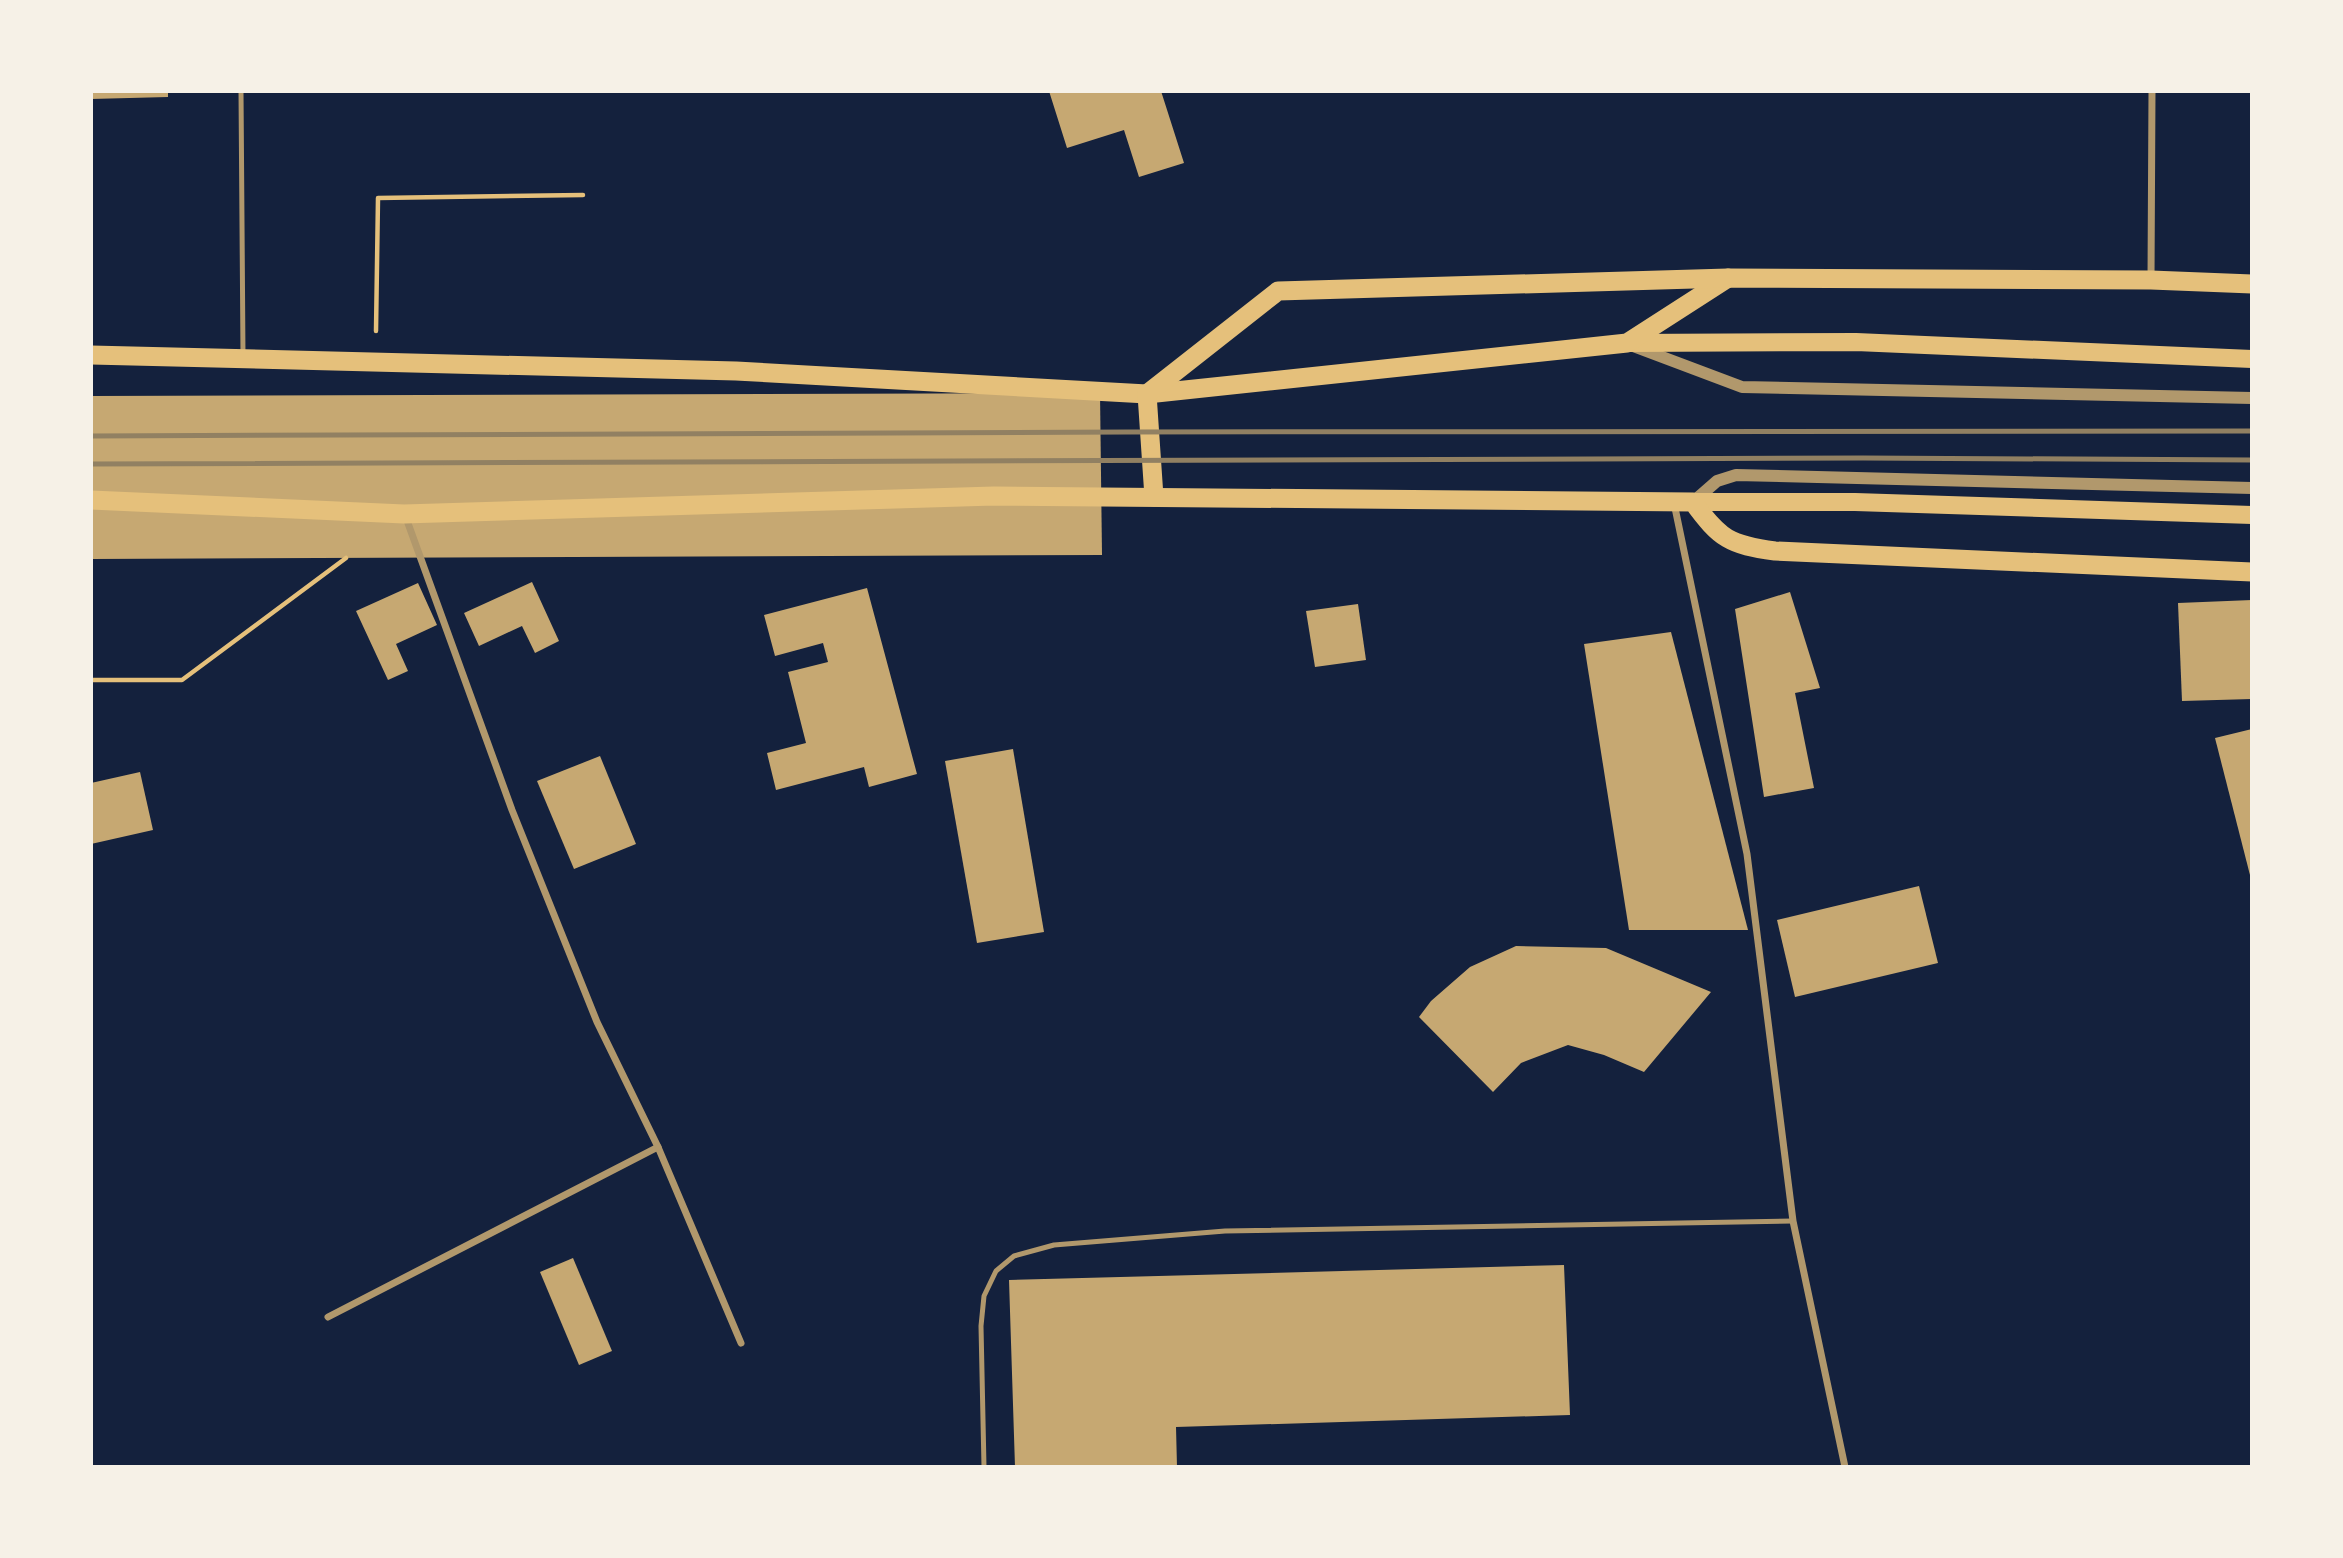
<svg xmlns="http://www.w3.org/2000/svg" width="2343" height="1558" font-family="Quicksand,sans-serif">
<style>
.building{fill:#c6a872}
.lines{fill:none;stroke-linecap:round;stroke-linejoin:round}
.path{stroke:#e5c07b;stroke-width:4.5}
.service{stroke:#b1986c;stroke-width:5}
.minor{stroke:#b1986c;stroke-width:7}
.tertiary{stroke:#b1986c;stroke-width:12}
.primary{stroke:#e5c07b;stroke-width:18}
.trunk{stroke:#e5c07b;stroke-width:19}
.rail{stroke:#918062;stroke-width:5}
</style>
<rect width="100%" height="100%" fill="#14213d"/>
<g class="building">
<path d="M91 91H168V97L91 99Z"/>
<path d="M1049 91H1161L1184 163 1139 177 1124 130 1067 148Z"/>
<path d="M1100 393 1102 555 91 559V396Z"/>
<path d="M532 582 559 641 535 653 522 626 479 646 464 613Z"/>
<path d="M418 583 437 625 396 644 408 671 388 680 356 611Z"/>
<path d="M867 588 917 774 869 787 864 767 776 790 767 753 806 743 788 672 828 662 823 643 775 656 764 615Z"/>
<path d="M1790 592 1820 688 1795 693 1814 788 1764 797 1735 609Z"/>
<path d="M2252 600V699L2182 701 2178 603Z"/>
<path d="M1358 604 1366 660 1315 667 1306 611Z"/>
<path d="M1671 632 1748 930H1629L1584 644Z"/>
<path d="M2252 729V879H2251L2215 738Z"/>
<path d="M1013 749 1044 932 977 943 945 761Z"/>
<path d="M600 756 636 844 574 869 537 781Z"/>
<path d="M140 772 153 830 91 844V783Z"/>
<path d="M1919 886 1938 963 1795 997 1777 920Z"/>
<path d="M1516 946 1606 948 1711 992 1644 1072 1604 1055 1568 1045 1521 1063 1493 1092 1419 1017 1431 1001 1470 967Z"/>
<path d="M573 1258 612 1351 579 1365 540 1272Z"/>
<path d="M1564 1265 1570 1415 1176 1427 1177 1467H1015L1009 1280Z"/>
</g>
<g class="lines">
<g class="path">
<path d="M376 331 378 198 583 195"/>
<path d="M91 680H182L346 558"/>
</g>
<g class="service">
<path d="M241 91 243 355"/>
<path d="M984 1467 981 1326 984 1296 996 1271 1014 1256 1054 1245 1225 1231 1793 1221"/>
</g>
<g class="minor">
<path d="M2151 279 2152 91"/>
<path d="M1674 503 1747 854 1793 1221 1845 1467"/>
<path d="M405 515 512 810 597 1022 658 1147 741 1343"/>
<path d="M328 1317 658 1147"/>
</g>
<g class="tertiary">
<path d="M1633 346 1742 387 2252 398"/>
<path d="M1693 502 1717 481 1736 475 2252 488"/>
</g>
<g class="primary">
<path d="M1627 343 1856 342 2252 359"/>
<path d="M1693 502H1855L2252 515"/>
</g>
<g class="trunk">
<path d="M91 355 736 371 1147 394 1627 343 1728 278"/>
<path d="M1154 497 1147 394 1278 291 1728 278 2151 280 2252 284"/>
<path d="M91 500 404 514 994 496 1693 502C1720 539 1730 545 1775 551L2252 572"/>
</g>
<g class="rail">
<path d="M91 436 1126 432 2252 431"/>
<path d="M91 464 1863 458 2252 460"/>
</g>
</g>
<rect width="2343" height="1558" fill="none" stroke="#f6f1e7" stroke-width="186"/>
</svg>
